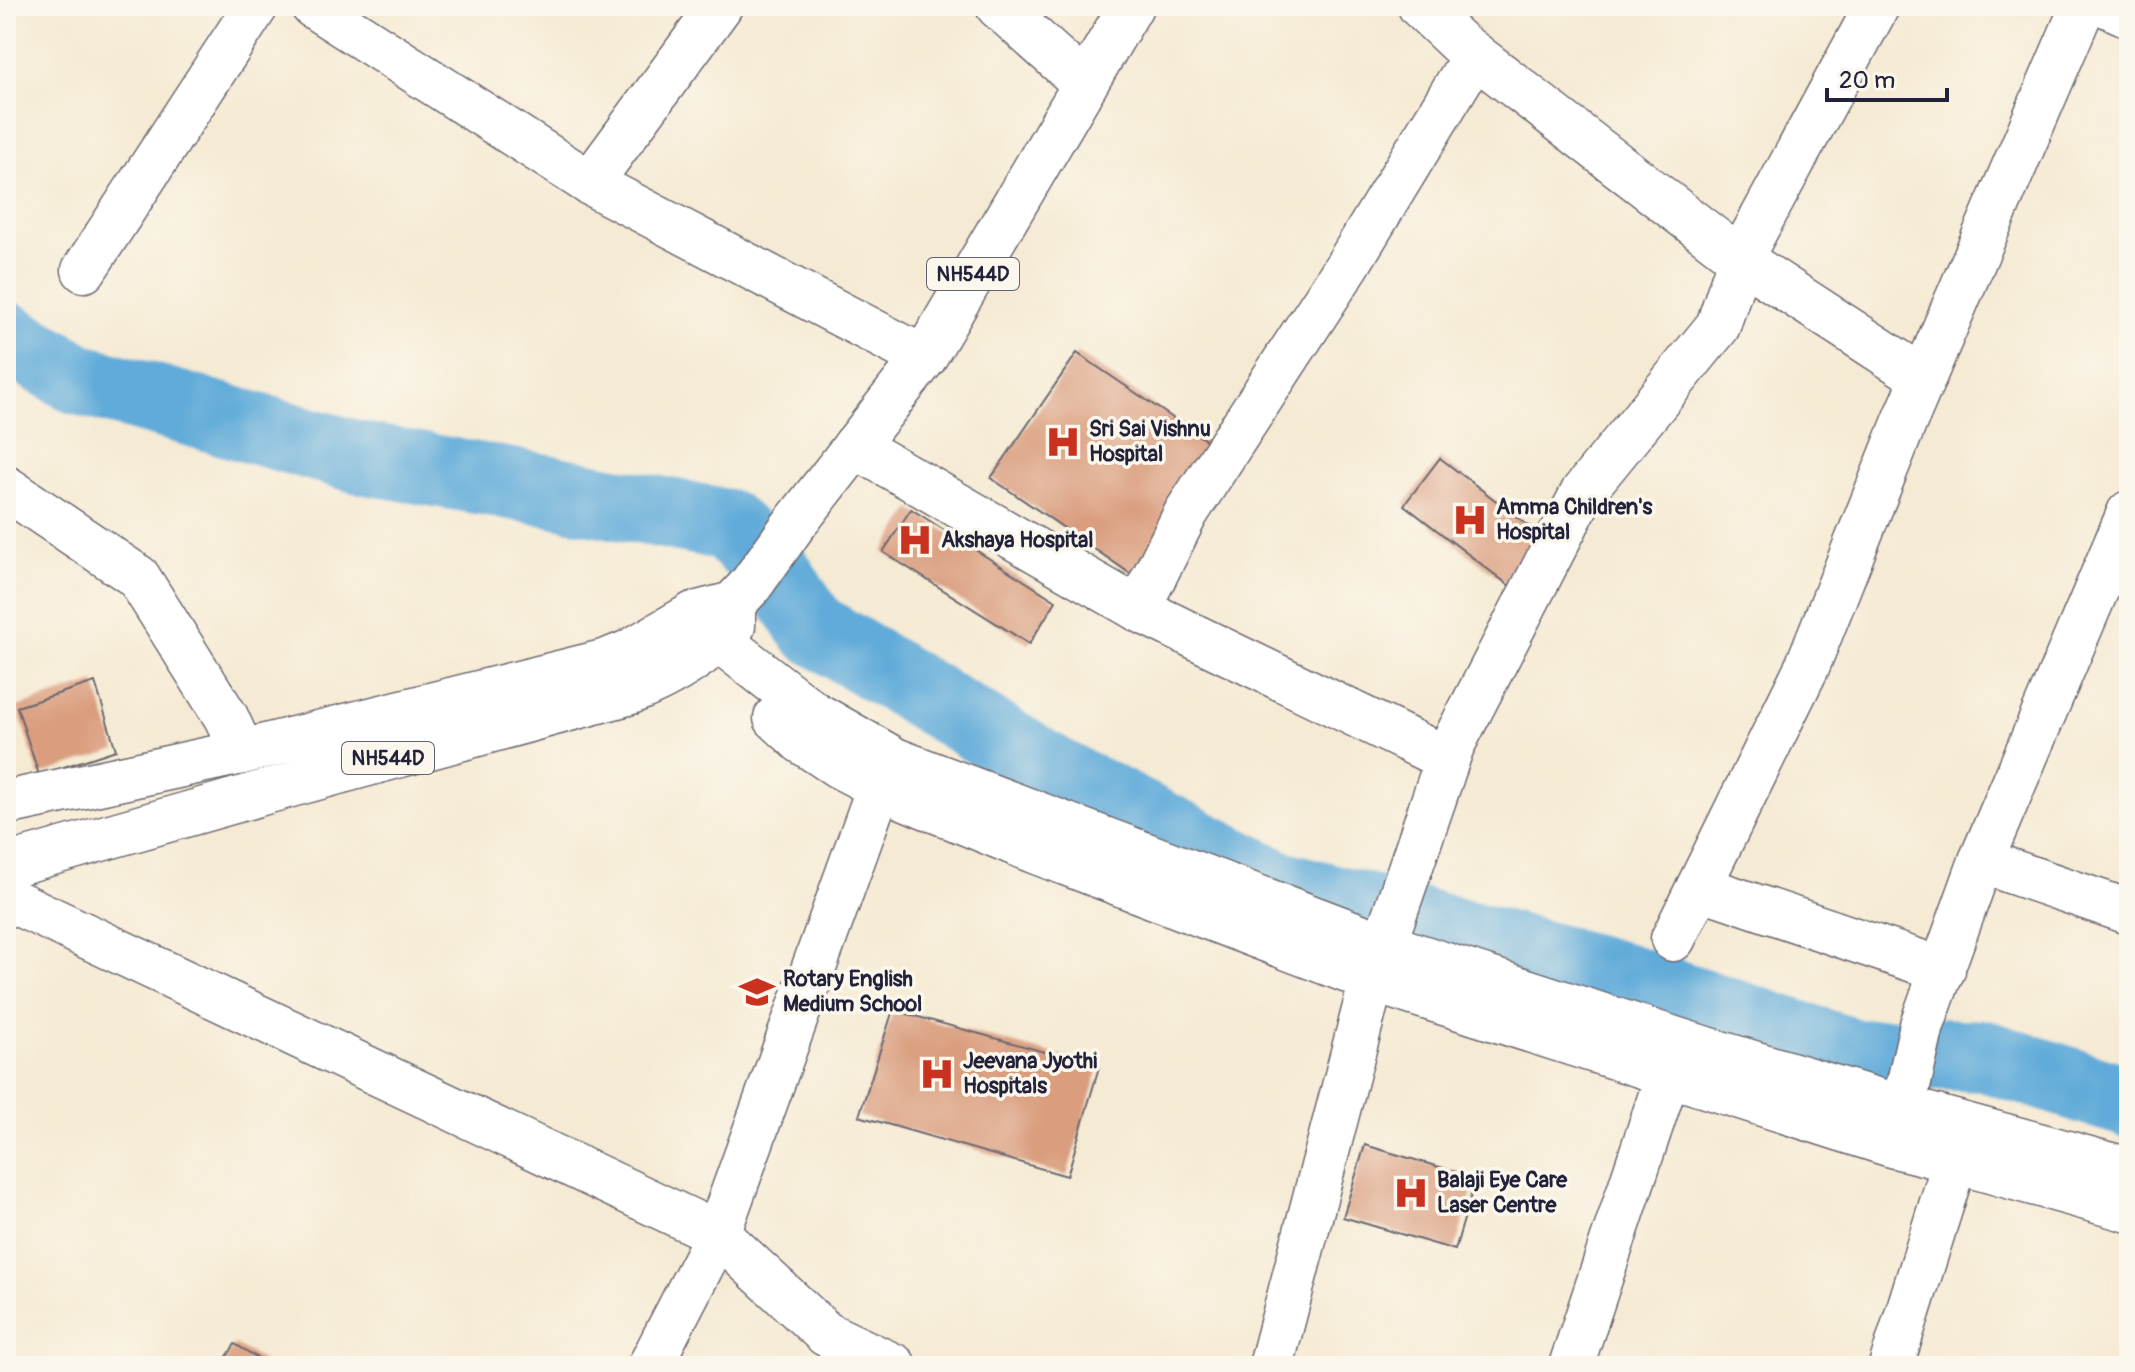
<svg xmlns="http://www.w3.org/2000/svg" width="2135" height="1372" font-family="Pangolin,sans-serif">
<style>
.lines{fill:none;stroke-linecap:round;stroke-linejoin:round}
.river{stroke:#61abd9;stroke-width:72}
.building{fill:#da9e7f}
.minor-casing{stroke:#6c6870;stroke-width:47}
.major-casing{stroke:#6c6870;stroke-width:47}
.highway-casing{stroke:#6c6870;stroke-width:47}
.minor{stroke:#fff;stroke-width:44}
.major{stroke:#fff;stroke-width:44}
.highway{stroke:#fff;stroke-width:44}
.labels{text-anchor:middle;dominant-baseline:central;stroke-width:7;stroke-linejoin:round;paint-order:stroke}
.shield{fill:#fbf7ec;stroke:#636270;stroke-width:2}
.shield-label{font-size:20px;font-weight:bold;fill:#22223b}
.poi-label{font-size:22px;font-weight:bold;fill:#22223b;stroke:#fbf7ec;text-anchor:start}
</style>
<rect width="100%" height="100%" fill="#fbf7ec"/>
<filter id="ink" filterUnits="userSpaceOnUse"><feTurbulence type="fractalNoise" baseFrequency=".0125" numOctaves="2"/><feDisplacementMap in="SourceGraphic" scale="16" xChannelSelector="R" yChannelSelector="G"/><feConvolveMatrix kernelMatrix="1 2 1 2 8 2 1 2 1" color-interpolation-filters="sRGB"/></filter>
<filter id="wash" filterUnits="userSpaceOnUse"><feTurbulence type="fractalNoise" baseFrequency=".006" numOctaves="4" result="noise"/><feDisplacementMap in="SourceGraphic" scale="32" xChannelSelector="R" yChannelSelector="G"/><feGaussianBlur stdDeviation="1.8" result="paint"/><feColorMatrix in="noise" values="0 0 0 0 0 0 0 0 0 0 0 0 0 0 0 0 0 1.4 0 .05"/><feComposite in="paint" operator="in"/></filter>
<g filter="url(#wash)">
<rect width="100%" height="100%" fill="#f5ead3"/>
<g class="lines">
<path class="river" d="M6 337 79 379 361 458 552 491 726 525 775 571 813 628 1050 770 1277 885 1622 978 1857 1056 1913 1053 1985 1056 2129 1102"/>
</g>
<g id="blocks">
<g class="building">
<path d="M1077 353 1223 452 1137 578 991 478Z"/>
<path d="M1440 458 1555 546 1519 593 1404 505Z"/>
<path d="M911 509 1056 601 1029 644 883 552Z"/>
<path d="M95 682 116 750 39 775 17 707Z"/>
<path d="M893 1010 1099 1067 1067 1176 859 1116Z"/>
<path d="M1365 1145 1476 1178 1455 1250 1343 1217Z"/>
<path d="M235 1344 271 1366H221Z"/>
</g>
</g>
</g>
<g filter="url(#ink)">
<use href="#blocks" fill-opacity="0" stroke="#6c6870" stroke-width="2"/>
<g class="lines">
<g class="minor-casing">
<g id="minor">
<path d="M313 6 590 183 924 358"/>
<path d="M998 6 1085 84"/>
<path d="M1877 6 1740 259 1923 378"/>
<path d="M2109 6 2129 15"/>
<path d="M590 183 720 6"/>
<path d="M84 270 256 6"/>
<path d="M855 446 1138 609"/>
<path d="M6 488 138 577 226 717 242 752"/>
<path d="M1447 759 1138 609 1186 513 1347 266 1475 55"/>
<path d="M1981 861 2129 912"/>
<path d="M1699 887 1943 970"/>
<path d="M6 898 718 1234 826 1334 894 1366"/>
<path d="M1673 939 1807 667 1905 421 2083 6"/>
<path d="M1895 1144 1922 1025 1981 861 2129 513"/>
<path d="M650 1366 718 1234 879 787"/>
<path d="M1271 1366 1372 980 1452 746 1583 492 1718 326 1740 259 1458 42 1420 6"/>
<path d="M1571 1366 1668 1074"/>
<path d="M1891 1366 1955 1161 1962 1126"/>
</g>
</g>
<g class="major-casing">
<g id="major">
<path d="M694 614 719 640 813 713 895 760 1384 945 1687 1043 1903 1108 2129 1170"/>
<path d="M776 718 801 741 839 766 879 787 1029 849 1372 980 1895 1146 1955 1161 2129 1210"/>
</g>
</g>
<g class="highway-casing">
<g id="highway">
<path d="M6 803 242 752 607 661 629 652 694 614 733 604 750 586 792 527 924 358 1131 6"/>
<path d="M6 866 265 792 631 692C670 677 703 657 733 626V604"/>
</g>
</g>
<use href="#minor" class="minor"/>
<use href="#major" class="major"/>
<use href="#highway" class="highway"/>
</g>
</g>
<defs>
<g id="hospital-bare" transform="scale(2.76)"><path d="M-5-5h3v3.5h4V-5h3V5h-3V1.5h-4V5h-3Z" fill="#c8321e" stroke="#fbf7ec" stroke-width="2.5" paint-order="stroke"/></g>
<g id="school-bare" transform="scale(2.76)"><path d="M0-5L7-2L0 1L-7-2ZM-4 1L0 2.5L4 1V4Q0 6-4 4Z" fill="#c8321e" stroke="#fbf7ec" stroke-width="2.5" paint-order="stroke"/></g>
</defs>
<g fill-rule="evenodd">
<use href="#hospital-bare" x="1063" y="442"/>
<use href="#hospital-bare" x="1470" y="520"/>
<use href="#hospital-bare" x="915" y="540"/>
<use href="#school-bare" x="757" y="992"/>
<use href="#hospital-bare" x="937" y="1074"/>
<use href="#hospital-bare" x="1411" y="1193"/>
</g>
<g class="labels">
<g class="shield">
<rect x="927" y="258" width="92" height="32" rx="6"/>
<rect x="342" y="742" width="92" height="32" rx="6"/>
</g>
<g class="shield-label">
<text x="973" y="274">NH544D</text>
<text x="388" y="758">NH544D</text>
</g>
<g class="poi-label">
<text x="1089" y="429">Sri Sai Vishnu<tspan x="1089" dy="25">Hospital</tspan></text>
<text x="1496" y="507">Amma Children's<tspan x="1496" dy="25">Hospital</tspan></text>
<text x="941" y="540">Akshaya Hospital</text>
<text x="783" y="979">Rotary English<tspan x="783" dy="25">Medium School</tspan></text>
<text x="963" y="1061">Jeevana Jyothi<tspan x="963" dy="25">Hospitals</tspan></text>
<text x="1437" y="1180">Balaji Eye Care<tspan x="1437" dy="25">Laser Centre</tspan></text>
</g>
</g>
<rect width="2135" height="1372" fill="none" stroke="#fbf7ec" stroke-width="32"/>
<path d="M1827 88v12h120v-12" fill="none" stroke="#22223b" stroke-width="4"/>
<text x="1839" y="88" font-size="24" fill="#22223b" stroke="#fbf7ec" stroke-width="6" paint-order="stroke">20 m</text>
</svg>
